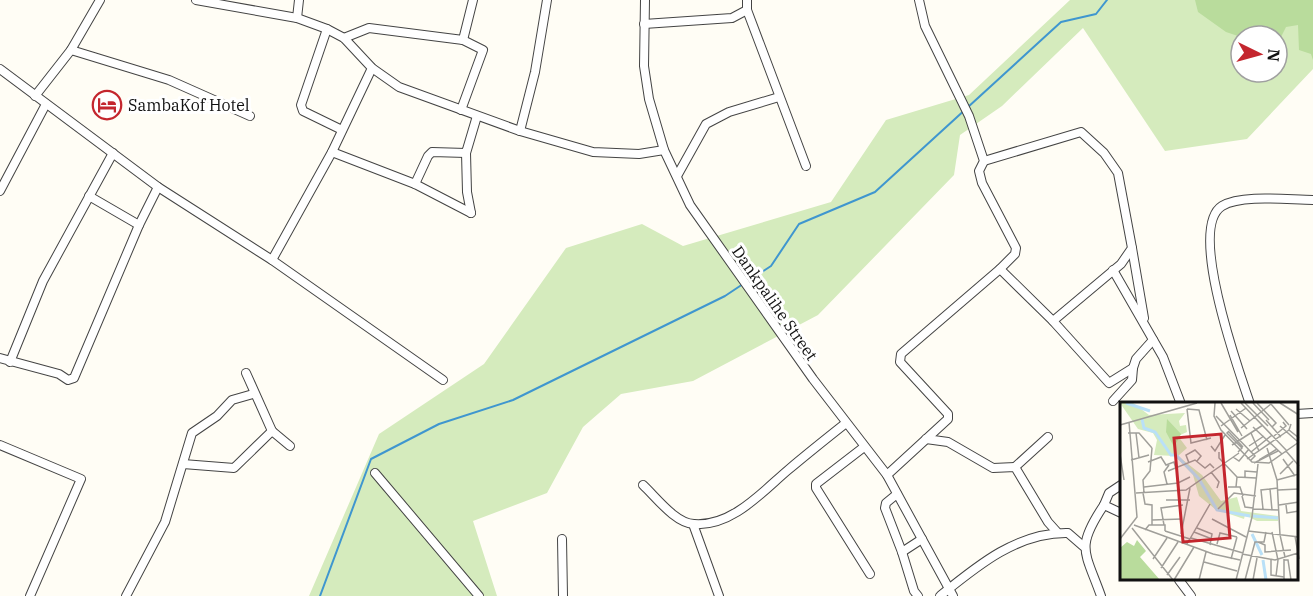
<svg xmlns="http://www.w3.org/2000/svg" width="1313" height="596" font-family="'IBM Plex Serif',serif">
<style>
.green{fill:#d5ebbd;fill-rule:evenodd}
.forest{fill:#b9dc9c}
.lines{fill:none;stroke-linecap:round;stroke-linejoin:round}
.stream{stroke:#3f96cf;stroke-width:2}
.minor-casing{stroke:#444;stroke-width:10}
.minor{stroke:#fff;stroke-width:8}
.labels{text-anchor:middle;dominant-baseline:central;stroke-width:6;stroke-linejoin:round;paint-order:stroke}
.poi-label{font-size:16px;fill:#111;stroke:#fff;text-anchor:start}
.street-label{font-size:16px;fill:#111;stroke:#fff}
.inset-river{fill:none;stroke:#b9e0f7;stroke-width:3}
.inset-road{fill:none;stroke:#a09f9a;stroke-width:1.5}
.view{fill:#c4262e;fill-opacity:0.15;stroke:#c4262e;stroke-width:3}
.inset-edge{fill:none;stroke:#111;stroke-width:3}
</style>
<rect width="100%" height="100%" fill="#fffdf5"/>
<path class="green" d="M1070 0H1313V69L1247 139 1165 151 1083 28 1002 106 960 135 954 175 818 315 693 381 621 394 583 427 547 493 473 521 497 596H309L379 434 484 364 566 248 642 224 683 246 831 202 886 120 969 95ZM1241 36H1277V72H1241Z"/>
<path class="forest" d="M1195 0H1313V60L1311 54 1299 50 1298 25 1286 27 1277 45V36L1241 37 1226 32 1198 12Z"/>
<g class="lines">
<g class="stream">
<path d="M748 281 771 266 799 224 875 192 1061 22 1096 14 1107 0"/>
<path d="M320 596 371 459 439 424 513 400 725 296 743 284"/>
</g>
<g class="minor-casing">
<g id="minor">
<path d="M196 0 297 18 327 29 344 38 372 68 399 87 520 131 593 152 639 154 664 150"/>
<path d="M645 0 644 66 649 99 664 150 690 205 813 379 887 475 953 596"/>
<path d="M747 0V10L806 166"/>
<path d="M297 18 299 0"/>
<path d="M644 24 732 18 747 10"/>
<path d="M327 29 301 105 303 111 342 130"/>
<path d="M344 38 369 28 463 40 483 50 461 110"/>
<path d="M463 40 473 0"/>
<path d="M71 50 169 80 250 116"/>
<path d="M0 69 158 187 272 260 443 380"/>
<path d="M35 96 71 50 100 0"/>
<path d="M520 131 535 72 547 0"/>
<path d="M332 152 415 184 471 213"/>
<path d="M466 153 467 192 471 213"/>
<path d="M984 161 1081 132 1104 153 1118 173 1132 248 1121 264 1053 321 1000 269"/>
<path d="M677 176 706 124 729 112 779 97"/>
<path d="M415 184 428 156 432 152 466 153 477 116"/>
<path d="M0 191 46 104"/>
<path d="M89 196 139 225"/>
<path d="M1132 248 1144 318"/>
<path d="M272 260 332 152 372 68"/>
<path d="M1113 270 1163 357 1181 404"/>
<path d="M1053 321 1109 383 1133 368 1136 359 1153 340"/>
<path d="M0 358 59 374 68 380 74 378 139 225 158 187"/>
<path d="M10 362 43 281 113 153"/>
<path d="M246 373 272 431"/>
<path d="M1113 401 1132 380 1133 368"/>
<path d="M1250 404C1239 371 1187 228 1222 206 1242 194 1289 200 1313 200"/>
<path d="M1296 414 1313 413"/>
<path d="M926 439 948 442 993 468 1015 467 1048 522 1057 532"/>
<path d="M0 445 81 479 30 596"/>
<path d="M864 447 816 484V488L870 574"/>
<path d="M183 464 234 468 272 431 290 446"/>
<path d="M1015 467 1048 437"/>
<path d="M375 473 479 596"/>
<path d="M887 475 948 419V414L900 362 901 354 1000 269 1015 254 1016 248 982 183 979 171 984 161 969 116 925 26 919 0"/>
<path d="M643 485C656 497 675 523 694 524 732 527 763 491 788 470 807 454 827 438 846 423"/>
<path d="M1121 485 1109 493 1104 505 1121 513"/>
<path d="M897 494 886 503 885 508 902 552 914 591 918 596"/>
<path d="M693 524 719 596"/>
<path d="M562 539 563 596"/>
<path d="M902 552 922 539"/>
<path d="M1179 580 1191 596"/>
<path d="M126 596 165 522 192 433 217 416 232 400 253 394"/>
<path d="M940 596C978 565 1018 532 1068 533L1083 546"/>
<path d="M1101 596C1085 551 1075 548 1104 505"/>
</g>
</g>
<use href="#minor" class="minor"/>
</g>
<defs>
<g id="hotel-ring" transform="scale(1.5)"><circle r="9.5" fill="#fff" stroke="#c4262e" stroke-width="1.5"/><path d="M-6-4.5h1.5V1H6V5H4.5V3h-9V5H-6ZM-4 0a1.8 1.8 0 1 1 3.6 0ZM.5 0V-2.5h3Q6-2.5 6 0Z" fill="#c4262e"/></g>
</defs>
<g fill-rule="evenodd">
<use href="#hotel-ring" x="107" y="105"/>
</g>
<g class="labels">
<g class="poi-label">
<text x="128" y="105">SambaKof Hotel</text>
</g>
<g class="street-label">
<text transform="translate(775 303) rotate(55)">Dankpalihe Street</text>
</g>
</g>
<g transform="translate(1120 402)">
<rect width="178" height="178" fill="#fffdf5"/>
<path d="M0 1H13L29 13 65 11 59 19 60 24 66 23 67 30 58 34 67 46 58 54 82 73 101 99 117 95 121 109 158 114V119H137L125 113 124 117 95 107 79 94 73 73 55 54 34 53 37 38 33 31 18 27Z" fill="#d5ebbd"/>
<path d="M47 17 61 32 54 45 46 30ZM17 138 26 149 20 155 40 178H0V146L7 140 14 144Z" fill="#b9dc9c"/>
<path class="inset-river" d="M6 1 30 9M22 17 24 26 35 30 51 53H56L79 77 97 108 130 114M133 114 158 116M132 132 142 153M143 158 146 178"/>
<path class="inset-road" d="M95 1 94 14 101 28 132 60 149 61 179 40M101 1 118 30M121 1 167 49M125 1 148 24M133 1 149 18M137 1 156 21 152 25M160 1 179 13M151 2 169 23M67 7 71 41 91 36M67 7 79 8 87 38M116 7 130 19M111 9 127 27M110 13 122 34M96 14 135 54 130 59M146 18 161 35M171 22 169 28 179 36M0 23 77 1M101 24 126 6M160 24 177 39M133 25 162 52M121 26 151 2M109 29 107 31 122 46 118 50M109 30 123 45M8 31H19L32 46M16 31 19 56M131 31 139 49M154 34 166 24 163 20M112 43 143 23M91 44 95 49 105 33M129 44 144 34M147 46 157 78 160 133 165 155M166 49 179 64M99 50V56L117 75 116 85M131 50 152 33M0 52 4 78M113 55 119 59 129 47M127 57 169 28M163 57 175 74M11 58 29 53M139 58 157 47M28 60 41 55 46 63 54 60 56 67M69 61 66 53 75 48 81 54 77 59M134 61 158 49M48 69 75 58 85 66 90 62 94 66M91 70 99 80 97 86M160 72 173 59M117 75 136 76M125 76V69L137 70M157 78 179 72M47 82 44 70 49 63M24 85 58 81 70 75M108 85H120L123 94M158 88 179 87M16 91 66 88 119 51M23 91 25 102 32 103V123M24 91 23 78 30 69 32 46M122 94 125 105 133 106M46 98H70M159 103 179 100M166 103 167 111 179 109M98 107 114 91 136 94M133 107 159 108M143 107 141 88 150 87M152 108 150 87 158 86M92 117 126 135M32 118 62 117M14 123 93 152 120 158M44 123 41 106 63 103M12 126 53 178M77 126 92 132 90 143M25 128 29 123H45V129M45 129 70 137M128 129 179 135M74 130 92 137M152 130 158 158 156 174M61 132 70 86M175 134 179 157M71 136 123 151M0 137 17 115 9 20M138 140 145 143V150L171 148M67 142 90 102M97 142 100 131 117 135M122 152 155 158 178 151M33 157 47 136M111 157 117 135M164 157V178M151 158V173L164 175M164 158H168L171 178M84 160 117 169M41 166 58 140M47 173 60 155M54 178 74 145M79 178 86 150M116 178 132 115 138 62M125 178 135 140H144L146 130M133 178 137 156"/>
<path class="view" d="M101 32 110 136 63 140 54 36Z"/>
<rect width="178" height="178" class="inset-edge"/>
</g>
<g transform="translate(1259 54) rotate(95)"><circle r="28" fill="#ffffff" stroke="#a0a0a0" stroke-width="1.5"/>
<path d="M0-4.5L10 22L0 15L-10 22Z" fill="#c4262e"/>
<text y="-9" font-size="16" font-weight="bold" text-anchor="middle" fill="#111111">N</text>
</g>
</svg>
